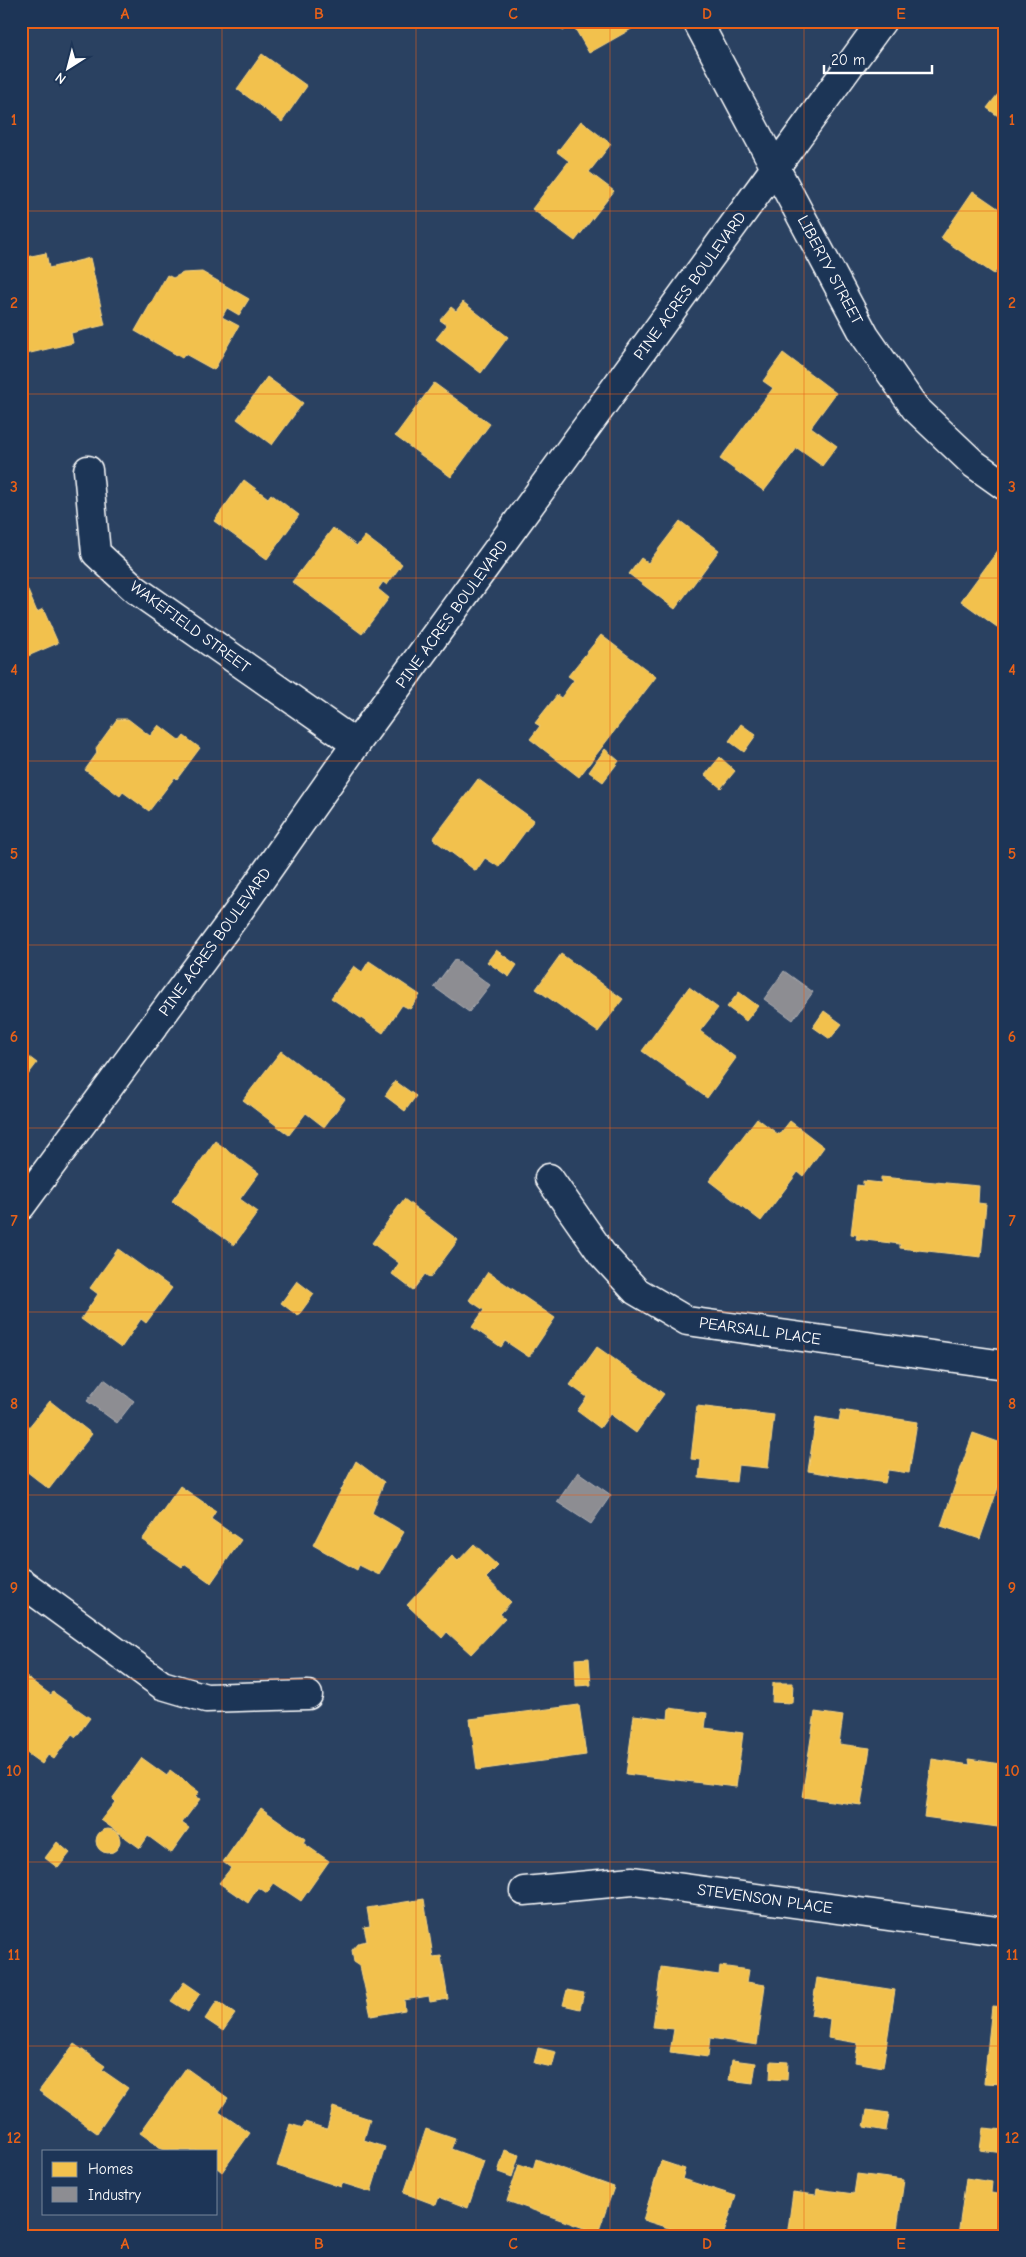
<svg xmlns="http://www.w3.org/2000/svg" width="1026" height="2257" font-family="'Comic Neue',sans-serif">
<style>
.homes{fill:#f2c14e;stroke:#f6d483}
.industry{fill:#8d8d92;stroke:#afafb3}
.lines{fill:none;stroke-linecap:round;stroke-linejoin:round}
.street-casing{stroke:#fff;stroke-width:31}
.street{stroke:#1d3557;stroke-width:28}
.grid{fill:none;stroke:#e96118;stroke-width:1;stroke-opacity:0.55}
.labels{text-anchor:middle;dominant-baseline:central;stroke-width:5;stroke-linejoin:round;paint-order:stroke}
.street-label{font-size:16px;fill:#fff;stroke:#1d3557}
.neatline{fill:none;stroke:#e96118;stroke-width:2}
.grid-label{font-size:16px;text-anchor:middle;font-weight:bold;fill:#e96118}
</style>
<rect width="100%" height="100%" fill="#2a4161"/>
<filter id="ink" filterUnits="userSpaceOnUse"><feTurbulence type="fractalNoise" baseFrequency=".02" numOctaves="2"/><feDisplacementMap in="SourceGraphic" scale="10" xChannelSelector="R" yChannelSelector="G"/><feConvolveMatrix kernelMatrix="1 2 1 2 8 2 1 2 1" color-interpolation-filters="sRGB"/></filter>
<g filter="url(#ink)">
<g class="homes">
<path d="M558 21H632L635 27 589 53 573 25 563 31Z"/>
<path d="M262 54 307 86 282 122 237 89Z"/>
<path d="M1005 85V121L987 108Z"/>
<path d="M581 121 611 144 589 172 614 191 575 241 532 209 569 161 557 152Z"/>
<path d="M973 191 1005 213 1004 272 998 268 994 274 941 238Z"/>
<path d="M46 253 49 268 90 258 105 325 71 333 73 343 22 355 21 258Z"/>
<path d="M202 272 249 299 239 315 227 308 222 317 239 326 214 370 185 354 182 358 135 331 167 275 173 278 183 273Z"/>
<path d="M463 302 508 337 481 373 436 339 447 325 440 320 451 307 456 311Z"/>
<path d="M783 353 836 393 811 427 837 446 822 466 797 448 764 491 720 459 773 388 763 381Z"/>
<path d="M267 377 303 403 272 445 237 419Z"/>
<path d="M434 383 490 424 451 477 395 436Z"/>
<path d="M244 480 268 498 271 494 299 515 267 559 214 521Z"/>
<path d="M680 521 719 550 675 609 629 574 641 558 648 563Z"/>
<path d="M333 528 357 546 365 536 402 564 387 585 383 582 378 589 389 598 362 634 292 582Z"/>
<path d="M999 549 1005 553 1004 632 961 601Z"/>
<path d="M26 586 37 612 43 609 58 643 21 659V588Z"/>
<path d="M601 635 656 677 579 777 530 739 540 726 535 723 557 695 561 698 574 680 568 676Z"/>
<path d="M117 719H128L150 736 159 725 180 741 184 736 200 748 177 779 175 777 149 811 123 792 120 796 85 770 97 753 96 748Z"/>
<path d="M741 724 756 735 744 752 729 741Z"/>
<path d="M605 749 619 761 603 782 589 772Z"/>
<path d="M720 757 735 771 721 788 705 775Z"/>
<path d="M478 779 534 820 499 867 485 858 476 871 433 839Z"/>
<path d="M496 950 517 965 509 977 487 962Z"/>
<path d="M561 954 623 999 598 1032 536 989Z"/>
<path d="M369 961 420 995 410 1009 402 1005 383 1033 331 998 354 966 362 972Z"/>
<path d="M689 987 718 1008 700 1031 736 1058 707 1098 642 1051Z"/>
<path d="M739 992 758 1006 746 1021 727 1007Z"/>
<path d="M824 1011 842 1024 830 1039 813 1027Z"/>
<path d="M21 1051 37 1063 21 1084Z"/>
<path d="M281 1051 345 1099 324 1127 306 1113 289 1135 243 1100Z"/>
<path d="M395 1081 416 1096 405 1111 385 1096Z"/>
<path d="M757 1118 779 1135 790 1121 824 1147 803 1176 798 1172 761 1221 709 1181Z"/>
<path d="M215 1141 259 1173 240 1199 258 1212 234 1245 172 1201Z"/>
<path d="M881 1177 979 1186 978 1203 986 1204 981 1257 900 1248V1244L856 1239 857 1235 851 1234 857 1185 863 1186V1181L881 1183Z"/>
<path d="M404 1199 458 1240 430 1278 425 1274 413 1290 392 1274 399 1263 372 1243Z"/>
<path d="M118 1249 172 1288 146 1323 141 1319 121 1348 81 1319 98 1294 90 1288Z"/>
<path d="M488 1272 555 1318 529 1357 505 1341 501 1347 472 1327 484 1310 469 1300Z"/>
<path d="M297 1281 314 1294 298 1316 281 1303Z"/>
<path d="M597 1347 664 1394 636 1433 610 1414 600 1428 577 1411 587 1397 570 1385Z"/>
<path d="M50 1401 92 1434 49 1489 21 1467V1423L28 1428Z"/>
<path d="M697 1406 774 1415 768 1468 738 1465 736 1482 699 1478 701 1460 691 1459Z"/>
<path d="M841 1410 917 1422 909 1473 888 1470 885 1483 808 1471 816 1417 839 1421Z"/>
<path d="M973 1433 1004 1444 999 1458 1005 1460V1468L980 1539 941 1526Z"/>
<path d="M356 1461 384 1482 372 1513 404 1532 379 1575 359 1565 357 1570 313 1545Z"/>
<path d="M180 1486 216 1511 211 1519 241 1540 211 1583 184 1564 182 1567 142 1540Z"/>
<path d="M474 1544 498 1566 486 1578 511 1602 500 1614 505 1618 471 1654 447 1632 442 1638 407 1605 452 1556 458 1561Z"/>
<path d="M589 1658 591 1685 576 1686 575 1659Z"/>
<path d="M25 1676 51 1695 53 1692 90 1718 76 1737 72 1734 54 1759 48 1755 42 1764 21 1749V1681Z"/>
<path d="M773 1683H793L792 1703 772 1702Z"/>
<path d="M579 1705 586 1755 477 1770 470 1719Z"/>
<path d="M669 1708 707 1713 705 1728 743 1733 736 1787 626 1774 634 1715 668 1719Z"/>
<path d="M815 1712 843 1716 839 1744 870 1748 861 1805 802 1797Z"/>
<path d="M142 1758 167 1776 170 1770 199 1792 195 1797 200 1799 182 1823 189 1828 171 1853 148 1836 140 1848 101 1820 115 1802 112 1799Z"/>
<path d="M932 1759 970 1765 969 1759 1000 1764 999 1769 1005 1770V1828L924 1817Z"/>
<path d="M261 1808 305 1839 303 1843 329 1861 301 1901 274 1883 267 1893 258 1887 248 1903 219 1883 231 1868 223 1862Z"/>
<circle cx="108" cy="1841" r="12"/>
<path d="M57 1842 70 1853 58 1868 45 1858Z"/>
<path d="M424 1899 433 1957 441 1956 448 1999 430 2002 429 1996 404 2000 405 2010 371 2016 360 1966 354 1962 352 1950 358 1943 367 1941 364 1927 370 1926 367 1908Z"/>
<path d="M720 1966 749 1970 747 1982 765 1985 757 2045 710 2038 708 2057 670 2052 674 2029 653 2027 661 1967 719 1975Z"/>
<path d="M817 1978 895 1990 883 2067 855 2062 858 2043 828 2038 830 2019 811 2015Z"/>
<path d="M184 1982 200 1993 188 2012 171 2001Z"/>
<path d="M567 1990 584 1993 580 2009 563 2005Z"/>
<path d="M217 2001 235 2014 223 2031 205 2019Z"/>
<path d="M992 2006 1005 2007V2084L984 2083Z"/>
<path d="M74 2044 105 2066 102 2070 128 2088 97 2133 39 2091Z"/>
<path d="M538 2048 556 2052 552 2067 534 2063Z"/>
<path d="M732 2060 756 2063 753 2083 729 2080Z"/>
<path d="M771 2061 788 2062 787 2080 770 2079Z"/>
<path d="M186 2068 228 2098 219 2112 250 2133 222 2172 216 2167V2151H165L140 2133Z"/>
<path d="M333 2107 370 2119 364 2140 385 2147 371 2192 342 2183 341 2187 277 2166 290 2124 303 2128 305 2122 327 2129Z"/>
<path d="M867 2110 889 2113 886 2131 864 2127Z"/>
<path d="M983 2128 1005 2130 1003 2153 980 2150Z"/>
<path d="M426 2129 455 2139 451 2149 484 2161 468 2208 439 2197 436 2205 404 2193Z"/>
<path d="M505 2150 519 2155 512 2177 498 2172Z"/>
<path d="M536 2159 614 2187 598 2233 507 2201 519 2164 533 2169Z"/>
<path d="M661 2161 685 2169 682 2179 736 2196 723 2236H694L643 2220Z"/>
<path d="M857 2174 904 2180 896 2236H787L793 2192 816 2195 817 2189 854 2194Z"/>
<path d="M966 2178 992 2182 991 2193 1005 2195V2236H958Z"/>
</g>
<g class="industry">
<path d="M455 959 490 985 469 1012 434 987Z"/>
<path d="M784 971 813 992 793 1020 764 999Z"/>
<path d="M104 1379 134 1401 117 1423 87 1401Z"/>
<path d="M578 1472 611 1495 591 1524 557 1502Z"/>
</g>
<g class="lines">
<g class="street-casing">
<g id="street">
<path d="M697 21 865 336 915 408 974 464 1005 486"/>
<path d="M88 470 96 553 136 590 356 744"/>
<path d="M549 1178 602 1254 636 1291 687 1321 1005 1365"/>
<path d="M21 1206 238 912 356 744 882 21"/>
<path d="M21 1582 162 1685 206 1698 308 1695"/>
<path d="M524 1891 633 1881 1005 1932"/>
</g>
</g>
<use href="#street" class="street"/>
</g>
</g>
<path class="grid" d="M222 21V2236M416 21V2236M610 21V2236M804 21V2236M21 211H1005M21 394H1005M21 578H1005M21 761H1005M21 945H1005M21 1128H1005M21 1312H1005M21 1495H1005M21 1679H1005M21 1862H1005M21 2046H1005"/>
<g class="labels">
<g class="street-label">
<text transform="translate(830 270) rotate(62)">LIBERTY STREET</text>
<text transform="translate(690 286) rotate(-54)">PINE ACRES BOULEVARD</text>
<text transform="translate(452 614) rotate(-54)">PINE ACRES BOULEVARD</text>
<text transform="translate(190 627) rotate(36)">WAKEFIELD STREET</text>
<text transform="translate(215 942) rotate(-54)">PINE ACRES BOULEVARD</text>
<text transform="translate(760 1331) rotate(8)">PEARSALL PLACE</text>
<text transform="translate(765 1899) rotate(8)">STEVENSON PLACE</text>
</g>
</g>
<rect width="1026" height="2257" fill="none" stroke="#1d3557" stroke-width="55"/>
<rect x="42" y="2150" width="175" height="65" fill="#1d3557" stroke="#77869a"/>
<rect x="52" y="2162" width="25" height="15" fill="#f2c14e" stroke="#77869a"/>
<text x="88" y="2174" font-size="15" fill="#ffffff">Homes</text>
<rect x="52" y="2187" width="25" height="15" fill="#8d8d92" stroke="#77869a"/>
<text x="88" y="2200" font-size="15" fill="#ffffff">Industry</text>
<g transform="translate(68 68) rotate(216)" stroke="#1d3557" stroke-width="4" paint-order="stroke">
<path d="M0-4L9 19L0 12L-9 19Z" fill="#ffffff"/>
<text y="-8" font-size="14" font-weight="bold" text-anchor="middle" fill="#ffffff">N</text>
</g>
<path d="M824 65v8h108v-8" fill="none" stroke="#ffffff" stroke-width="2.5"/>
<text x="831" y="65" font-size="15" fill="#ffffff" stroke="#1d3557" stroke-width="4" paint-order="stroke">20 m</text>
<rect x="28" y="28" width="970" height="2202" class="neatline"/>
<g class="grid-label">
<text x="125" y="19">A</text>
<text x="319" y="19">B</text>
<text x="513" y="19">C</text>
<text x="707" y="19">D</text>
<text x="901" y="19">E</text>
<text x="14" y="125">1</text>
<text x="1012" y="125">1</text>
<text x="14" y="308">2</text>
<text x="1012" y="308">2</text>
<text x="14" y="492">3</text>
<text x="1012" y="492">3</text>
<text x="14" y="675">4</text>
<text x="1012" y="675">4</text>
<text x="14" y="859">5</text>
<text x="1012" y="859">5</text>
<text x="14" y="1042">6</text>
<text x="1012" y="1042">6</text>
<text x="14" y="1226">7</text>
<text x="1012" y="1226">7</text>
<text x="14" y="1409">8</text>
<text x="1012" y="1409">8</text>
<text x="14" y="1593">9</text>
<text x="1012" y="1593">9</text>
<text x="14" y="1776">10</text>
<text x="1012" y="1776">10</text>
<text x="14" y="1960">11</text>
<text x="1012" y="1960">11</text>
<text x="14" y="2143">12</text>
<text x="1012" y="2143">12</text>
<text x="125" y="2249">A</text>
<text x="319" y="2249">B</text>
<text x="513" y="2249">C</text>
<text x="707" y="2249">D</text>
<text x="901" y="2249">E</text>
</g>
</svg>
